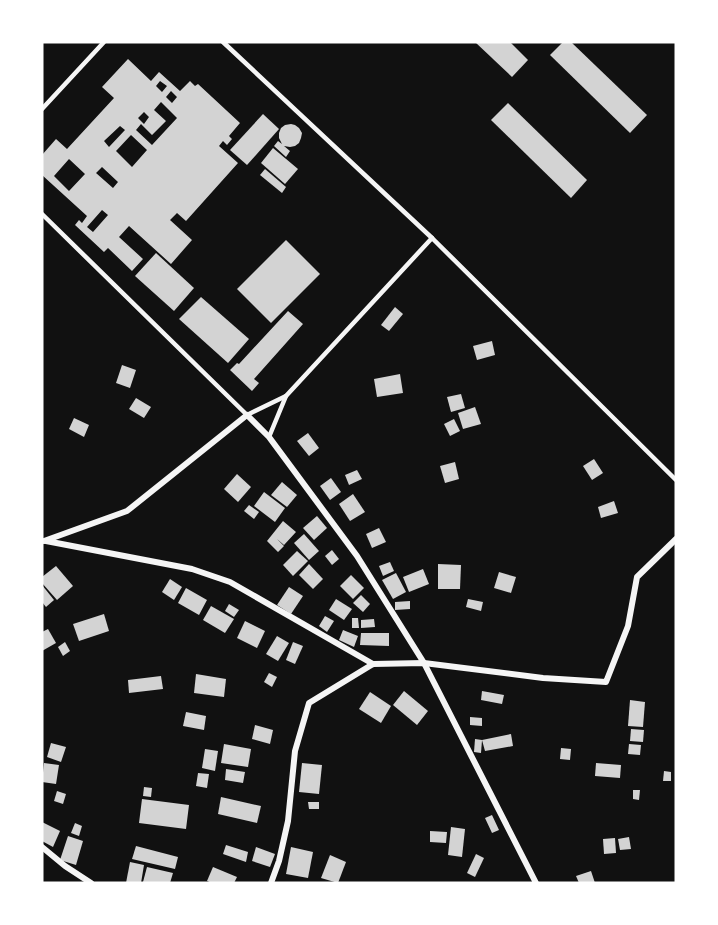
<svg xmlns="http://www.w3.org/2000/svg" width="718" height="925" font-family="'Fira Sans Condensed',sans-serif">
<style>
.building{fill:#d3d3d3;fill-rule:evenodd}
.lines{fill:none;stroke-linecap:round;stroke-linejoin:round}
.service{stroke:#f5f5f5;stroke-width:4.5}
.minor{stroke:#f5f5f5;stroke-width:6}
</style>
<rect width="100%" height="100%" fill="#111"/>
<g class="building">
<path d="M475 42H510L528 60 512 77Z"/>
<path d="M563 42H571L647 115 630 133 550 55Z"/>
<path d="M128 59 151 81 159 72 180 91 190 81 195 86 198 84 240 123 229 136 232 139 227 145 223 141 219 146 238 163 186 221 177 213 170 220 192 240 171 264 129 226 119 237 143 259 132 271 108 248 104 252 75 225 79 220 82 223 87 216 42 175V155L56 139 67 149 114 98 102 87ZM160 81 167 86 162 92 156 86ZM171 91 177 97 172 103 166 97ZM161 102 177 118 152 145 136 130 141 124 152 135 166 121 154 110ZM144 112 149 117 144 124 138 118ZM120 126 125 130 109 147 104 141ZM131 135 147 150 132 167 116 151ZM69 159 85 174 69 191 54 176ZM102 167 118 182 113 188 96 173ZM102 210 108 215 93 232 87 227Z"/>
<path d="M508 103 587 180 571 198 491 120Z"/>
<path d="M263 114 279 129 247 165 230 150Z"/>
<path d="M291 124 295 125 299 128 302 133 301 138 299 143 295 146 290 147 284 146 290 151 286 157 274 146 278 141 282 144 279 138V133L281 128 285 125Z"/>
<path d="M273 148 298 169 285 184 261 163Z"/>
<path d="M265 169 286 187 282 193 260 175Z"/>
<path d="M286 240 320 274 271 323 237 289Z"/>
<path d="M156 253 194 288 174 311 135 276Z"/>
<path d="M201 297 249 339 228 363 179 319Z"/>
<path d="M395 307 403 314 389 331 381 325Z"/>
<path d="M288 311 303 324 254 379 259 383 252 391 230 370 237 363 239 364Z"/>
<path d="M492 341 495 355 477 360 473 346Z"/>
<path d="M122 365 136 370 130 388 116 383Z"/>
<path d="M400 374 403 393 377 397 374 379Z"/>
<path d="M461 394 465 408 451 412 447 397Z"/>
<path d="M136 398 151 407 144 418 129 409Z"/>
<path d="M475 407 481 424 463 429 458 413Z"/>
<path d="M74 418 89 425 84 437 69 429Z"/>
<path d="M454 419 460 431 450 436 444 424Z"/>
<path d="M308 433 319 448 309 456 297 441Z"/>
<path d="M594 459 603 473 592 480 583 466Z"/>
<path d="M455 462 459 479 445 483 440 466Z"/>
<path d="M357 470 362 479 349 485 345 475Z"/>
<path d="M237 474 251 487 238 502 224 489Z"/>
<path d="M331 478 341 492 330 500 320 486Z"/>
<path d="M282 482 297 495 287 507 271 495Z"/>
<path d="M264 492 285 508 275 522 254 506Z"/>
<path d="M353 494 365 512 350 521 339 504Z"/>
<path d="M614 501 618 513 601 518 598 507Z"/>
<path d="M249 505 259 512 254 519 244 511Z"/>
<path d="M317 516 327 528 314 540 303 528Z"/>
<path d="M283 521 296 532 284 545 277 539 284 546 278 552 267 541Z"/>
<path d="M379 528 386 542 372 548 366 534Z"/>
<path d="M304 534 319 551 309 560 294 543Z"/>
<path d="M332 550 339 559 332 565 325 556Z"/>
<path d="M297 551 308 561 293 576 283 565Z"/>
<path d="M390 562 394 571 383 576 379 566Z"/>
<path d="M309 564 323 579 313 589 299 575Z"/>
<path d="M438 564 461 565 460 589H438Z"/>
<path d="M56 566 73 586 57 600 42 583V577Z"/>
<path d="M423 569 429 584 409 592 403 577Z"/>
<path d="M499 572 516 577 511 593 494 588Z"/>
<path d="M396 573 406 592 393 599 382 580Z"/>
<path d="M351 575 364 588 353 599 340 586Z"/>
<path d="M170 579 182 587 174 600 162 592Z"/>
<path d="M42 585 54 600 46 607 42 602Z"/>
<path d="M289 587 303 596 291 614 277 605Z"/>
<path d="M186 588 207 600 199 615 178 603Z"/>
<path d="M361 595 370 604 363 612 353 603Z"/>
<path d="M336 599 352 609 344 620 329 610Z"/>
<path d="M468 599 483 602 481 611 466 607Z"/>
<path d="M410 601V609L395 610V602Z"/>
<path d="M229 604 239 610 234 617 225 611Z"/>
<path d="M211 606 234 619 225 633 203 620Z"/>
<path d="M104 614 109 631 79 641 73 624Z"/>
<path d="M325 616 334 621 327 632 319 626Z"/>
<path d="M352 618H358L359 628H352Z"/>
<path d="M374 619 375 627 361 628V620Z"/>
<path d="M245 621 265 631 257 648 237 638Z"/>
<path d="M48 629 56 643 42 651V632Z"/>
<path d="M343 630 358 636 354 647 339 640Z"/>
<path d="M361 633H389V646L360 645Z"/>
<path d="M277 636 289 643 278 661 266 654Z"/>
<path d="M65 642 70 651 63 656 58 647Z"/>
<path d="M293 642 303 646 295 664 286 660Z"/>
<path d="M269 673 277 677 272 687 264 682Z"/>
<path d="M196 674 226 679 224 697 194 693Z"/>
<path d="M161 676 163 689 129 693 128 680Z"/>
<path d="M404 691 428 711 417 725 393 705Z"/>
<path d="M482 691 504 695 502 704 481 700Z"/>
<path d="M370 692 391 706 381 723 359 709Z"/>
<path d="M630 700 645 702 643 727 628 726Z"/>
<path d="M186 712 206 716 204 730 183 726Z"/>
<path d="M470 717 482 718V726L470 725Z"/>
<path d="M255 725 273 730 270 744 252 739Z"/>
<path d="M631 729 644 730 643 742 630 741Z"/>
<path d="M511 734 513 746 485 751 482 740Z"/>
<path d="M475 739 482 740 481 753 474 752Z"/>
<path d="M51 743 66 747 61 762 47 757Z"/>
<path d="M224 744 251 749 248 767 221 763Z"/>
<path d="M629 744 641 745 640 755 628 754Z"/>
<path d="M561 748 571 749 570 760 560 759Z"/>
<path d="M205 749 218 751 215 771 202 768Z"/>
<path d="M44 763 59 765 56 784 42 782Z"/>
<path d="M302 763 322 765 319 794 299 792Z"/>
<path d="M596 763 621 765 620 778 595 776Z"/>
<path d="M226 769 245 772 243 783 225 780Z"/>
<path d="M664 771 671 772V781H663Z"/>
<path d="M198 773 209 774 207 788 196 786Z"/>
<path d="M144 787 152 788 151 797 143 796Z"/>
<path d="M633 790H640L639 800 633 799Z"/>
<path d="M57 791 66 794 63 804 54 801Z"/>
<path d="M221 797 261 806 257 823 218 814Z"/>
<path d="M142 799 189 805 186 829 139 823Z"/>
<path d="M308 802H319V809H309Z"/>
<path d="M492 815 499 830 492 833 485 818Z"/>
<path d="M42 822 60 831 53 847 42 841Z"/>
<path d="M75 823 82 826 79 836 71 833Z"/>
<path d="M451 827 465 829 462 857 448 855Z"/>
<path d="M430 831 447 832 446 843 430 842Z"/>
<path d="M68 836 83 841 76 865 60 860Z"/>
<path d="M629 837 631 849 620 850 618 839Z"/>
<path d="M615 838 616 853 604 854 603 839Z"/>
<path d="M226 845 248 852 246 862 223 854Z"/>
<path d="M136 846 178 857 175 869 132 859Z"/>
<path d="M256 847 275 854 270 867 252 861Z"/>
<path d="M291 847 313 852 308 878 286 874Z"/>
<path d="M476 854 484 858 475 877 467 873Z"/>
<path d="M330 855 346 862 338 883 321 878Z"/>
<path d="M130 862 144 865 141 883H126Z"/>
<path d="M147 867 173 873 170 883 143 882Z"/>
<path d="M213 867 237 877 234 883H212L207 881Z"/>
<path d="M591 871 595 883H579L576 876Z"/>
</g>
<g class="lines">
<g class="service">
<path d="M223 42 432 238 676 480"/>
<path d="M42 109 104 42"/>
<path d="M42 214 247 415 286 396 432 238"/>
<path d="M269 437 286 396"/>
</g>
<g class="minor">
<path d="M44 541 127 511 247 415 269 437 357 556 424 663 536 883"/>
<path d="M46 541 192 569 230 582 373 664"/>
<path d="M42 847 65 866 91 883"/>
<path d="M271 883 279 861 288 821 295 751 309 703 373 664 424 663 543 678 606 682 628 626 637 577 676 539"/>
</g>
</g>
<rect width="718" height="925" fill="none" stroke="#ffffff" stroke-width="87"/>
</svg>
